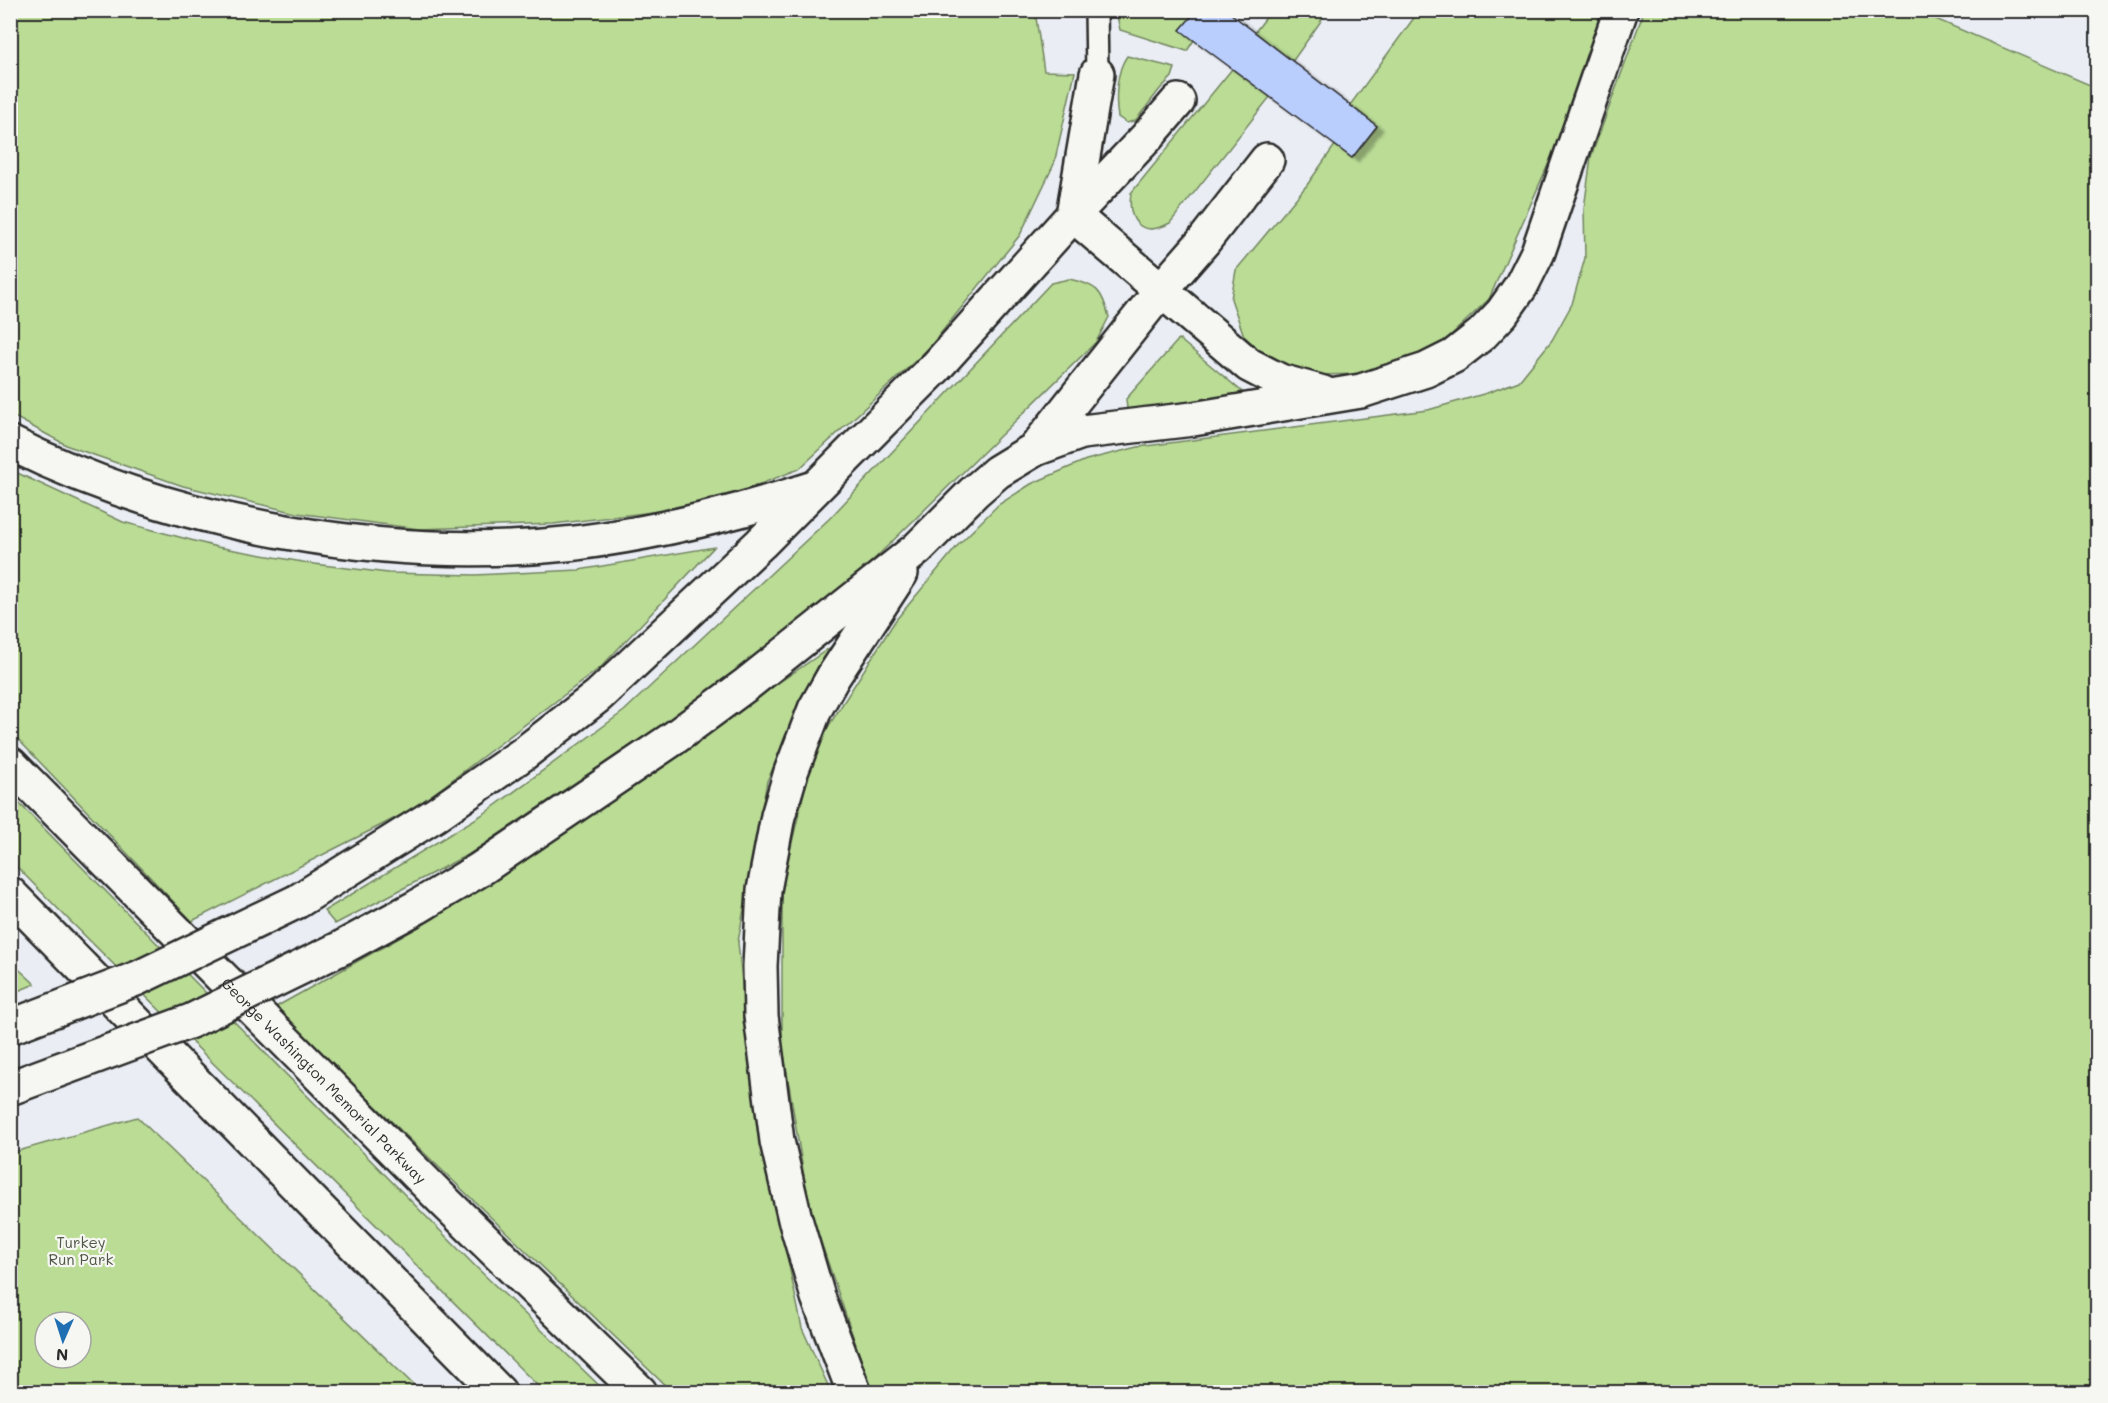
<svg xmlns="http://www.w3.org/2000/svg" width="2108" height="1403" font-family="Mali,sans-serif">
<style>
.green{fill:#badc95;stroke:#728460;stroke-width:1.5;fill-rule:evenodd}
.building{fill:#bacefe;stroke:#2b2b2b;stroke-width:1.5;filter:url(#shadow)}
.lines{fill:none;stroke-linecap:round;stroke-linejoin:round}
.lane-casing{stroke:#2b2b2b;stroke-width:26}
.street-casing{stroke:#2b2b2b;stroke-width:38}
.highway-casing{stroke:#2b2b2b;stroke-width:38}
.lane{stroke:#f6f6f2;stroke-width:21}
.street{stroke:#f6f6f2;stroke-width:33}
.highway{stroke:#f6f6f2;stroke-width:33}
.highway-bridge-casing{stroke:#2b2b2b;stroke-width:38;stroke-linecap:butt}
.highway-bridge{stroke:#f6f6f2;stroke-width:33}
.labels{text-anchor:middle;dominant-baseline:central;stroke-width:4.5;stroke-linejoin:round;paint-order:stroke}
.street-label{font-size:15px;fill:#2b2b2b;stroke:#f6f6f2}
.park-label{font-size:15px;fill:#4f5746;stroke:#f6f6f2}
</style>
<defs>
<filter id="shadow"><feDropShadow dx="6" dy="4" stdDeviation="1.5" flood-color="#0004"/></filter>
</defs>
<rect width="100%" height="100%" fill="#eaeef4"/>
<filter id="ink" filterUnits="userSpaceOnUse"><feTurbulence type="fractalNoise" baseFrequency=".0167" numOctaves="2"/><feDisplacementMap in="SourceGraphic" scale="12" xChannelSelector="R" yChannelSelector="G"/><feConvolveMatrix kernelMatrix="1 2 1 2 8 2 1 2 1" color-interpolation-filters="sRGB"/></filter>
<g filter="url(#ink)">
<g class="green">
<path d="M10 11H1035L1044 71 1075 72 1054 164 1020 235 928 349 799 469 703 506 553 524 419 529 297 513 183 486 68 446 11 415Z"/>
<path d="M1116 11H1197L1194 40 1187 51 1120 30Z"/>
<path d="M1271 11H1324L1321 21 1292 62 1255 32Z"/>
<path d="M1419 11H1604L1565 126 1489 299 1431 354 1372 374 1308 375 1269 360 1244 336 1231 299 1236 270 1307 185 1335 145 1352 158 1377 127 1350 105Z"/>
<path d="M1644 11H1917L2097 88V1392H872L809 1207 782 1042V885L814 749 895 621 959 544 998 505 1031 484 1086 460 1138 447 1428 410 1487 393 1519 381 1552 340 1572 304 1585 258 1584 209 1591 157Z"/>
<path d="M1127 56 1175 68 1172 77 1160 89 1136 120 1127 123 1118 117C1115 99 1116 71 1127 56Z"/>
<path d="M1232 69 1270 97 1170 223C1142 238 1127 222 1131 193Z"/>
<path d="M1069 279C1097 285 1102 290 1109 317L1096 342 863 570 706 695 469 854 335 924 324 911 485 813 624 711 830 518 1051 283Z"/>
<path d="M1179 339 1246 395 1132 413 1127 409 1126 399Z"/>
<path d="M11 470 123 522 217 547 314 564 388 573 475 575 579 570 714 547 601 667 415 808 192 921 11 732Z"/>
<path d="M831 647 767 781 738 942 750 1065 776 1203 802 1328 831 1392H672L274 1008 433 919Z"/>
<path d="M10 794 476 1267 606 1392H544L69 920 11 861Z"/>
<path d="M10 962H11L35 984 11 994Z"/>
<path d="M137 1117 421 1392H11V1153ZM45 1322H81V1358H45Z"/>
</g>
<path class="building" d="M1197 10H1226L1377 126 1352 158 1180 30Z"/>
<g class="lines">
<g class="lane-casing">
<path id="lane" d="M1096 10 1097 74"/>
</g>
<g class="street-casing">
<g id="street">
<path d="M1073 215 1249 365 1280 381 1323 393"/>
<path d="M1073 215 1147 137 1178 101"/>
<path d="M1073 215 1097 74"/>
<path d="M1162 289 1203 242 1267 160"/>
<path d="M1035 449 1082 432 1193 419 1361 391 1426 370 1454 356 1482 334 1502 313 1521 286 1538 252 1621 10"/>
</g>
</g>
<g class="highway-casing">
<g id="highway">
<path d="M10 443C176 526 392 564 576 543 656 533 734 514 811 489"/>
<path id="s1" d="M10 764 443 1200 640 1392"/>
<path d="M10 894 499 1392"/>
<path d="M298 901 435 815 523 754 598 696 761 543 936 367 1073 215"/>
<path d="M343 947 417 907 479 870 674 738 747 684 917 549 974 492 997 472 1035 449 1162 289"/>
<path d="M854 1392 818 1297 795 1219 777 1141 761 1016 760 966 764 890 778 816 791 772 815 709 833 677 901 573"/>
</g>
</g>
<use href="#lane" class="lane"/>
<use href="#street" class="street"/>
<use href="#highway" class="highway"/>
<g class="highway-bridge-casing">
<g id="highway-bridge">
<path d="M10 1027 138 978 298 901"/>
<path d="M10 1088 191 1021 343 947"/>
</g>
</g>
<use href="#highway-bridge" class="highway-bridge"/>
</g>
</g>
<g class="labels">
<g class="street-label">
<text stroke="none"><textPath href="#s1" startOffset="446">George Washington Memorial Parkway</textPath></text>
</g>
<g class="park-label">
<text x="81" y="1242">Turkey<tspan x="81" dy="17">Run Park</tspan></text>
</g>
</g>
<rect width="2108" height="1403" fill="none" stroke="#f6f6f2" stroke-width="36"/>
<rect x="18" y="18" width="2072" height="1367" fill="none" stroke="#2b2b2b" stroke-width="2" filter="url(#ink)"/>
<g transform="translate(63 1340) rotate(183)"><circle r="28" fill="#f6f6f2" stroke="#a5a5a2" stroke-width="1.5"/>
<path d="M0-4.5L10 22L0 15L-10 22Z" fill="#1f6fb2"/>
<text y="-9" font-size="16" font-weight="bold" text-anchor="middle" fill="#2b2b2b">N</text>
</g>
</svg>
